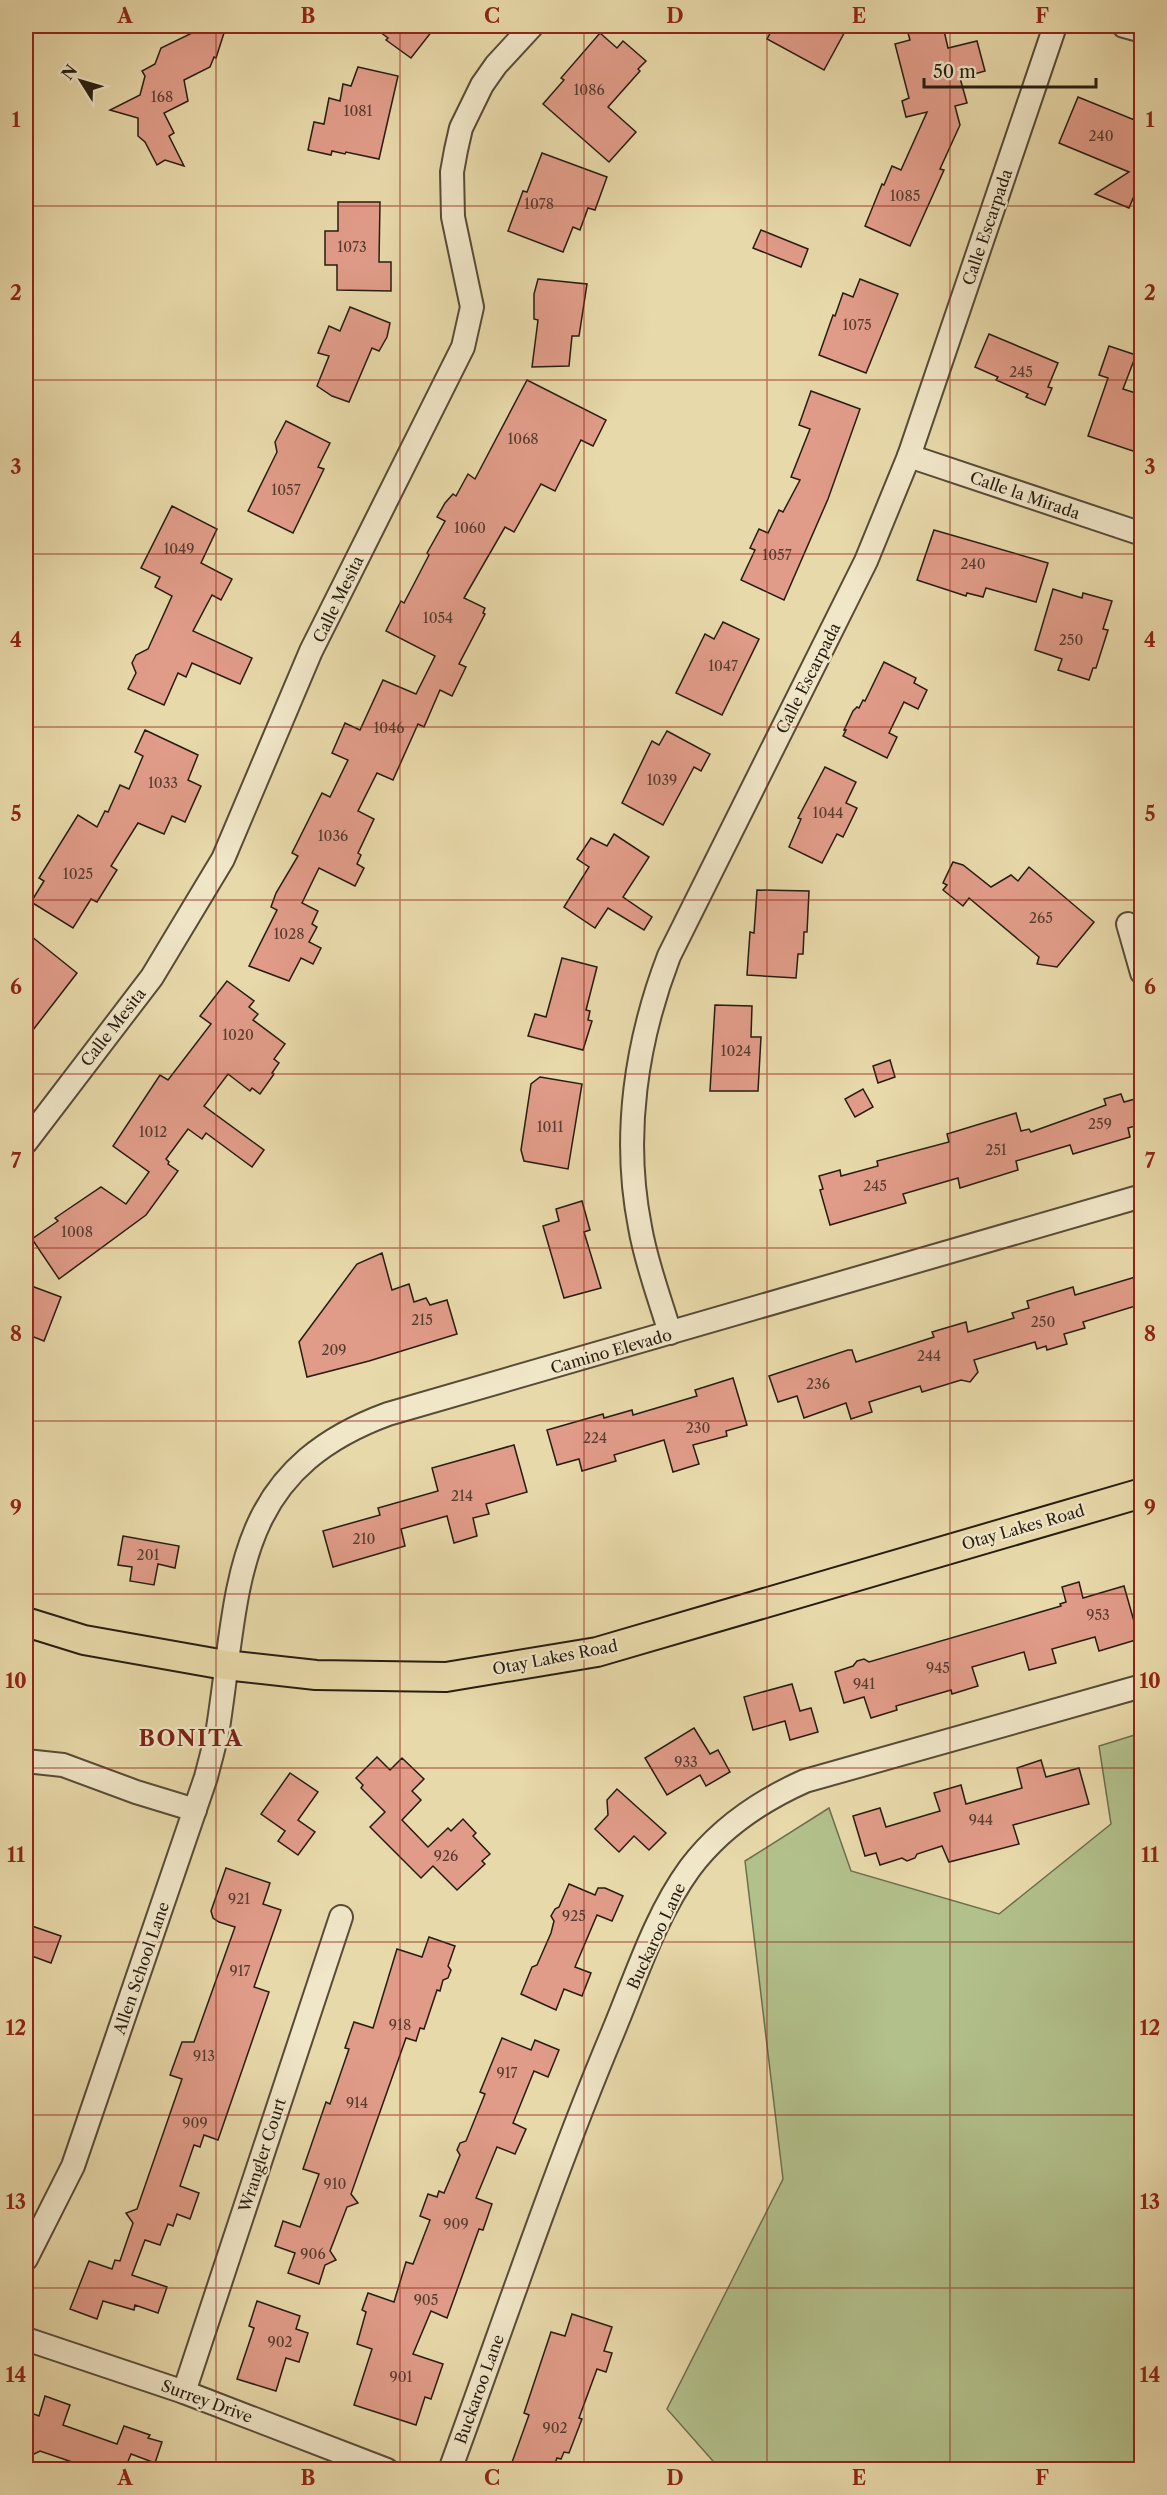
<svg xmlns="http://www.w3.org/2000/svg" width="1167" height="2495" font-family="'Libre Caslon Text',serif">
<style>
.green{fill:#b2c08b;stroke:#6c6e4e;stroke-width:1.5}
.building{fill:#e19c89;stroke:#271c11;stroke-width:1.5}
.lines{fill:none;stroke-linecap:round;stroke-linejoin:round}
.minor-casing{stroke:#574b37;stroke-width:26}
.major-casing{stroke:#271c11;stroke-width:32}
.minor{stroke:#f0e6c8;stroke-width:22}
.major{stroke:#e8d9aa;stroke-width:28}
.grid{fill:none;stroke:#8f2418;stroke-width:1.5;stroke-opacity:0.55}
.labels{text-anchor:middle;dominant-baseline:central;stroke-width:4.5;stroke-linejoin:round;paint-order:stroke}
.number-label{font-size:14px;fill:#563c2f}
.street-label{font-size:16px;fill:#271c11;stroke:#f0e6c8}
.district-label{font-size:22px;font-weight:bold;letter-spacing:1.5px;fill:#7a1f14;stroke:#f0e6c8}
.neatline{fill:none;stroke:#8f2418;stroke-width:2}
.grid-label{font-size:20px;text-anchor:middle;font-weight:bold;fill:#8f2418}
</style>
<rect width="100%" height="100%" fill="#e8d9aa"/>
<filter id="stains"><feTurbulence type="fractalNoise" baseFrequency=".00333" numOctaves="4"/><feColorMatrix values="0 0 0 0 .2 0 0 0 0 .09 0 0 0 0 .02 0 0 0 .5 -.17"/></filter>
<radialGradient id="worn" r=".72"><stop offset=".6" stop-color="#630" stop-opacity="0"/><stop offset="1" stop-color="#630" stop-opacity=".3"/></radialGradient>
<path class="green" d="M1141 1733V2469H720L667 2409 783 2179 745 1861 829 1808 851 1871 999 1914 1111 1824 1099 1746Z"/>
<g class="building">
<path d="M372 26H436L411 58 386 40 388 38Z"/>
<path d="M774 26H848L824 70 767 39Z"/>
<path d="M906 26H943L948 48 977 41 985 71 960 78 967 103 955 106 960 125 940 169 944 170 910 246 865 226 882 184 884 185 892 166 901 170 927 112 906 117 902 101 909 98 895 44 910 40Z"/>
<path d="M204 27 224 33 216 58 214 57 210 67 184 80 188 101 164 113 174 133 169 136 184 166 165 160 157 165 145 142 138 136V118L110 110 140 95 145 76 142 71 155 64 161 48 196 31 202 33Z"/>
<path d="M600 33 617 48 623 41 646 61 638 69 640 71 608 107 636 132 609 162 543 104 564 80 561 78Z"/>
<path d="M358 67 398 76 379 159 346 152 345 154 332 151 331 155 308 150 314 122 324 124 329 98 340 101 343 84 351 86Z"/>
<path d="M1078 97 1142 123V166L1134 183 1139 184 1129 208 1095 194 1129 172 1059 143Z"/>
<path d="M542 153 607 177 595 210 588 208 580 230 573 227 563 252 508 231 523 191 527 192Z"/>
<path d="M338 202H380L379 262H391V291L337 290V265H325V231H338Z"/>
<path d="M761 230 808 249 801 267 753 248Z"/>
<path d="M538 279 587 284 579 336H572L569 366 532 367 538 320 534 319V294Z"/>
<path d="M860 279 898 294 866 373 819 355 833 315 835 316 843 293 853 297Z"/>
<path d="M350 307 390 323 387 337 379 351 372 348 349 402 332 396 317 386 329 356 318 353 329 326 340 331Z"/>
<path d="M989 334 1058 363 1048 387 1052 388 1045 405 1026 397 1028 394 996 380 998 377 975 367Z"/>
<path d="M1109 346 1136 355 1123 389 1142 395V454L1088 436 1108 378 1099 375Z"/>
<path d="M527 380 606 420 593 446 581 440 555 491 541 484 514 532 505 527 464 598 485 608 483 613 485 614 459 664 466 667 452 696 440 690 424 727 418 724 393 780 377 773 358 811 374 819 358 853 361 855 357 864 364 868 355 886 319 868 302 903 318 911 312 924 317 927 309 942 321 948 313 964 301 958 289 981 249 966 277 910 271 907 276 893 298 856 292 853 322 793 330 797 348 760 332 753 345 723 360 730 383 680 416 694 435 656 386 631 401 601 404 603 429 555 427 553 445 521 437 517 445 503 453 494 456 496 468 474 475 479Z"/>
<path d="M811 391 860 409 828 499 784 600 741 580 755 550 750 548 759 529 768 533 779 510 783 512 800 480 791 477 810 429 799 425Z"/>
<path d="M286 421 330 443 318 467 324 469 293 533 248 511 277 452 275 442Z"/>
<path d="M172 506 217 529 201 563 232 579 221 600 212 595 193 631 252 658 240 684 192 663 186 677 178 673 164 705 128 689 136 673 132 663 136 655 148 649 172 596 155 587 160 577 141 568Z"/>
<path d="M934 530 1048 563 1036 602 986 588 983 597 967 593 966 596 917 580Z"/>
<path d="M1053 589 1082 598 1083 593 1112 601 1103 629 1108 630 1096 668H1093L1089 680 1058 670 1062 659 1035 650Z"/>
<path d="M723 622 759 639 722 715 676 693 705 634 714 639Z"/>
<path d="M884 662 916 678 914 683 927 690 918 709 904 702 889 733 897 737 887 758 843 736 846 730H844L853 711 857 707 859 708 863 700 865 701Z"/>
<path d="M145 730 198 755 188 780 201 786 185 822 172 816 164 834 138 823 111 866 117 870 97 902 91 899 73 928 31 902 44 881 39 878 78 815 97 827 105 811 108 812 120 785 129 789 143 756 135 752Z"/>
<path d="M667 731 710 754 701 771 694 767 663 825 622 803 652 741 659 745Z"/>
<path d="M825 767 856 782 846 803 857 808 843 837 837 834 822 863 789 847 801 819 798 818Z"/>
<path d="M614 834 649 857 623 897 652 917 644 930 608 908 595 928 564 907 589 867 577 859 591 838 607 846Z"/>
<path d="M953 862 963 865 991 887 1011 875 1018 881 1029 867 1094 922 1057 967 1037 964 1039 957 969 898 963 906 943 890 947 885 943 883Z"/>
<path d="M757 890 809 891 807 932H804L803 954H798L796 978 747 975 750 932 754 933Z"/>
<path d="M26 932 77 973 26 1039Z"/>
<path d="M562 958 597 967 586 1010 590 1011 588 1020 592 1021 583 1050 528 1036 535 1014 546 1017Z"/>
<path d="M227 981 254 1001 249 1007 258 1014 253 1020 285 1044 274 1059 279 1063 272 1073 274 1074 260 1094 252 1088 250 1091 228 1074 204 1106 264 1150 252 1167 206 1133 202 1139 188 1129 166 1159 169 1162 168 1164 178 1171 146 1215 59 1279 32 1239 58 1221 55 1218 101 1187 126 1204 149 1172 113 1146 160 1075 168 1080 211 1024 200 1016Z"/>
<path d="M715 1005 752 1006 751 1037H761L758 1091H710Z"/>
<path d="M890 1060 895 1077 878 1083 873 1066Z"/>
<path d="M540 1077 582 1084 568 1169 524 1161 521 1150 531 1084Z"/>
<path d="M863 1089 873 1107 855 1117 845 1099Z"/>
<path d="M1121 1094 1124 1102 1142 1097V1124L1128 1128 1130 1137 1073 1154 1070 1145 1016 1161 1018 1170 960 1188 958 1178 903 1194 906 1203 830 1225 820 1190 823 1189 819 1176 840 1170 841 1176 878 1166 877 1161 949 1142 947 1134 1016 1113 1021 1131 1029 1129 1031 1132 1106 1105 1104 1099Z"/>
<path d="M582 1201 590 1230 584 1232 601 1288 564 1298 543 1226 559 1221 556 1209Z"/>
<path d="M382 1253 392 1290 409 1284 414 1302 426 1298 430 1305 447 1300 457 1334 369 1361 307 1377 299 1342 357 1264Z"/>
<path d="M1142 1275V1304L1083 1322 1085 1328 1064 1334 1067 1344 1047 1350 1046 1346 1037 1349 1035 1342 974 1360 978 1372 970 1382 961 1380 922 1392 920 1386 869 1402 872 1412 851 1419 846 1403 804 1418 797 1396 778 1402 769 1376 848 1350H852L856 1362 934 1337 932 1332 966 1322 968 1332 1014 1318 1012 1313 1029 1308 1027 1301 1073 1287 1075 1295Z"/>
<path d="M26 1284 61 1297 44 1341 26 1334Z"/>
<path d="M733 1378 747 1425 726 1431 727 1436 693 1445 699 1464 673 1472 664 1440 614 1455 616 1461 582 1471 579 1459 557 1465 547 1430 603 1414 604 1418 632 1410 633 1415 697 1396 695 1390Z"/>
<path d="M514 1445 527 1492 486 1504 489 1514 473 1518 477 1536 454 1543 447 1516 401 1529 405 1546 333 1567 323 1531 380 1515 378 1508 438 1491 432 1468Z"/>
<path d="M123 1536 179 1546 175 1568 158 1564 154 1585 130 1581 132 1567 118 1565Z"/>
<path d="M1079 1582 1083 1598 1124 1586 1139 1639 1099 1651 1095 1637 1052 1649 1056 1663 1029 1670 1024 1652 972 1667 978 1686 952 1694 951 1690 896 1706 897 1710 871 1718 864 1697 844 1703 835 1672 853 1666 857 1661 864 1659 869 1662 1061 1606 1060 1604 1066 1602 1062 1587Z"/>
<path d="M792 1684 800 1711 811 1708 818 1732 790 1740 785 1721 753 1730 744 1697Z"/>
<path d="M694 1728 710 1754 718 1750 730 1772 706 1786 700 1775 667 1795 645 1758Z"/>
<path d="M377 1757 390 1770 402 1758 424 1779 412 1791 421 1800 402 1820 428 1847 448 1828 451 1831 463 1819 476 1833 473 1836 490 1854 482 1861 485 1864 457 1890 433 1866 421 1878 370 1827 385 1812 361 1788 363 1785 356 1778Z"/>
<path d="M1041 1760 1046 1777 1079 1768 1089 1804 1013 1825 1019 1844 949 1862 942 1846 917 1854 915 1858 907 1861 902 1858 880 1865 876 1853 865 1856 853 1816 880 1808 886 1827 940 1811 934 1793 961 1785 966 1804 1022 1788 1017 1768Z"/>
<path d="M290 1773 318 1792 298 1820 315 1832 298 1855 278 1841 285 1831 261 1814Z"/>
<path d="M617 1789 666 1833 649 1850 634 1836 619 1852 595 1829 608 1815 607 1800Z"/>
<path d="M226 1868 270 1883 263 1904 281 1910 254 1987 269 1992 218 2140 204 2135 200 2147 194 2145 180 2186 199 2193 190 2219 177 2214 173 2226 168 2224 160 2245 145 2240 132 2275 167 2287 158 2313 135 2305 134 2310 103 2301 97 2319 70 2309 89 2261 112 2269 115 2260 120 2261 133 2223 126 2213 137 2209 182 2079 170 2075 182 2042H194L235 1927 219 1922 213 1918 211 1911Z"/>
<path d="M569 1884 595 1895 598 1888H605L623 1896 612 1921 597 1915 575 1967 591 1973 582 1996 564 1989 556 2010 521 1994 532 1967 537 1965 551 1933 554 1921 551 1916 555 1909 559 1907Z"/>
<path d="M26 1924 61 1936 51 1963 26 1954Z"/>
<path d="M429 1937 455 1946 448 1966 451 1970 448 1978 443 1980 440 1991 437 1990 424 2029 420 2028 416 2041 406 2038 351 2194 358 2203 347 2207 330 2251 336 2260 325 2265 319 2284 288 2273 295 2253 275 2246 283 2221 300 2227 319 2174 303 2169 326 2102 330 2104 349 2049 345 2048 354 2022 373 2028 397 1949 422 1957Z"/>
<path d="M502 2038 531 2050 535 2040 559 2050 548 2077 534 2071 513 2123 526 2129 515 2154 497 2147 476 2198 492 2204 483 2230 479 2229 447 2318 431 2311 413 2354 443 2364 431 2399 425 2397 416 2425 354 2405 372 2349 357 2344 366 2312 362 2310 368 2293 394 2302 406 2262 413 2264 430 2220 420 2216 428 2194 437 2197 439 2191 444 2193 460 2155 457 2150 460 2143 466 2141 485 2094 480 2092Z"/>
<path d="M257 2301 300 2316 296 2329 308 2333 299 2362 286 2358 276 2391 237 2379 254 2328 249 2326Z"/>
<path d="M572 2314 612 2327 604 2351 612 2353 606 2372 597 2369 579 2418 582 2419 569 2453 564 2452 561 2459 557 2458 553 2469H523L511 2465 529 2415 524 2413 551 2332 565 2336Z"/>
<path d="M45 2396 70 2405 63 2425 117 2444 124 2426 150 2435 148 2438 162 2442 155 2463 131 2454 125 2469H85L75 2463 40 2451 26 2458V2411L39 2416Z"/>
</g>
<g class="lines">
<g class="minor-casing">
<g id="minor">
<path d="M1124 26 1142 31"/>
<path d="M909 456 1142 534"/>
<path d="M1128 924 1142 973"/>
<path d="M26 1142 152 977 223 859 311 651 463 347 472 307 453 217 452 172 456 150 461 128 482 85 496 65 532 26"/>
<path d="M670 1333C660 1299 646 1263 640 1227 622 1136 636 1042 669 956L866 561 909 456 1055 26"/>
<path d="M26 1761 63 1765 136 1792 195 1810"/>
<path d="M26 2259 73 2166 206 1777C210 1761 215 1744 218 1728 240 1587 230 1472 388 1414L1142 1196"/>
<path d="M26 2339 184 2392 387 2470"/>
<path d="M184 2392 341 1917"/>
<path d="M450 2470C504 2323 553 2175 613 2032 636 1977 655 1916 690 1868 720 1828 760 1801 805 1781L1142 1686"/>
</g>
</g>
<g class="major-casing">
<path id="major" d="M26 1622 84 1640 225 1665 316 1675 446 1677 597 1652 1142 1493"/>
</g>
<use href="#minor" class="minor"/>
<use href="#major" class="major"/>
</g>
<path class="grid" d="M216 26V2470M400 26V2470M584 26V2470M767 26V2470M950 26V2470M26 206H1142M26 380H1142M26 554H1142M26 727H1142M26 900H1142M26 1074H1142M26 1248H1142M26 1421H1142M26 1594H1142M26 1768H1142M26 1942H1142M26 2115H1142M26 2288H1142"/>
<g class="labels">
<g class="number-label">
<text x="589" y="90">1086</text>
<text x="162" y="97">168</text>
<text x="358" y="111">1081</text>
<text x="1101" y="136">240</text>
<text x="905" y="196">1085</text>
<text x="539" y="204">1078</text>
<text x="352" y="247">1073</text>
<text x="857" y="325">1075</text>
<text x="1021" y="372">245</text>
<text x="523" y="439">1068</text>
<text x="286" y="490">1057</text>
<text x="470" y="528">1060</text>
<text x="179" y="549">1049</text>
<text x="777" y="555">1057</text>
<text x="973" y="564">240</text>
<text x="438" y="618">1054</text>
<text x="1071" y="640">250</text>
<text x="723" y="666">1047</text>
<text x="389" y="728">1046</text>
<text x="662" y="780">1039</text>
<text x="163" y="783">1033</text>
<text x="828" y="813">1044</text>
<text x="333" y="836">1036</text>
<text x="78" y="874">1025</text>
<text x="1041" y="918">265</text>
<text x="289" y="934">1028</text>
<text x="238" y="1035">1020</text>
<text x="736" y="1051">1024</text>
<text x="1100" y="1124">259</text>
<text x="550" y="1127">1011</text>
<text x="153" y="1132">1012</text>
<text x="996" y="1150">251</text>
<text x="875" y="1186">245</text>
<text x="77" y="1232">1008</text>
<text x="422" y="1320">215</text>
<text x="1043" y="1322">250</text>
<text x="334" y="1350">209</text>
<text x="929" y="1356">244</text>
<text x="818" y="1384">236</text>
<text x="698" y="1428">230</text>
<text x="595" y="1438">224</text>
<text x="462" y="1496">214</text>
<text x="364" y="1539">210</text>
<text x="148" y="1555">201</text>
<text x="1098" y="1615">953</text>
<text x="938" y="1668">945</text>
<text x="864" y="1684">941</text>
<text x="686" y="1762">933</text>
<text x="981" y="1820">944</text>
<text x="446" y="1856">926</text>
<text x="239" y="1899">921</text>
<text x="574" y="1916">925</text>
<text x="240" y="1971">917</text>
<text x="400" y="2025">918</text>
<text x="204" y="2056">913</text>
<text x="507" y="2073">917</text>
<text x="357" y="2103">914</text>
<text x="195" y="2123">909</text>
<text x="335" y="2184">910</text>
<text x="456" y="2224">909</text>
<text x="313" y="2254">906</text>
<text x="426" y="2300">905</text>
<text x="280" y="2342">902</text>
<text x="401" y="2377">901</text>
<text x="555" y="2428">902</text>
</g>
<g class="street-label">
<text transform="translate(987 227) rotate(-71)">Calle Escarpada</text>
<text transform="translate(1025 495) rotate(19)">Calle la Mirada</text>
<text transform="translate(338 599) rotate(-64)">Calle Mesita</text>
<text transform="translate(808 678) rotate(-63)">Calle Escarpada</text>
<text transform="translate(113 1027) rotate(-52)">Calle Mesita</text>
<text transform="translate(611 1351) rotate(-16)">Camino Elevado</text>
<text transform="translate(1023 1527) rotate(-16)">Otay Lakes Road</text>
<text transform="translate(555 1657) rotate(-11)">Otay Lakes Road</text>
<text transform="translate(656 1936) rotate(-65)">Buckaroo Lane</text>
<text transform="translate(141 1968) rotate(-71)">Allen School Lane</text>
<text transform="translate(262 2155) rotate(-72)">Wrangler Court</text>
<text transform="translate(479 2389) rotate(-70)">Buckaroo Lane</text>
<text transform="translate(207 2401) rotate(20)">Surrey Drive</text>
</g>
<g class="district-label">
<text x="191" y="1738">BONITA</text>
</g>
</g>
<rect width="1167" height="2495" fill="none" stroke="#e8d9aa" stroke-width="66"/>
<g transform="translate(81 81) rotate(307)" stroke="#f0e6c8" stroke-width="4.5" paint-order="stroke">
<path d="M0-4.5L10 22L0 15L-10 22Z" fill="#271c11"/>
<text y="-9" font-size="16" font-weight="bold" text-anchor="middle" fill="#271c11">N</text>
</g>
<path d="M924 78v9h172v-9" fill="none" stroke="#271c11" stroke-width="3"/>
<text x="933" y="78" font-size="18" fill="#271c11" stroke="#f0e6c8" stroke-width="4.5" paint-order="stroke">50 m</text>
<rect x="33" y="33" width="1101" height="2429" class="neatline"/>
<g class="grid-label">
<text x="125" y="23">A</text>
<text x="308" y="23">B</text>
<text x="492" y="23">C</text>
<text x="675" y="23">D</text>
<text x="859" y="23">E</text>
<text x="1042" y="23">F</text>
<text x="16" y="127">1</text>
<text x="1150" y="127">1</text>
<text x="16" y="300">2</text>
<text x="1150" y="300">2</text>
<text x="16" y="474">3</text>
<text x="1150" y="474">3</text>
<text x="16" y="647">4</text>
<text x="1150" y="647">4</text>
<text x="16" y="821">5</text>
<text x="1150" y="821">5</text>
<text x="16" y="994">6</text>
<text x="1150" y="994">6</text>
<text x="16" y="1168">7</text>
<text x="1150" y="1168">7</text>
<text x="16" y="1341">8</text>
<text x="1150" y="1341">8</text>
<text x="16" y="1515">9</text>
<text x="1150" y="1515">9</text>
<text x="16" y="1688">10</text>
<text x="1150" y="1688">10</text>
<text x="16" y="1862">11</text>
<text x="1150" y="1862">11</text>
<text x="16" y="2035">12</text>
<text x="1150" y="2035">12</text>
<text x="16" y="2209">13</text>
<text x="1150" y="2209">13</text>
<text x="16" y="2382">14</text>
<text x="1150" y="2382">14</text>
<text x="125" y="2485">A</text>
<text x="308" y="2485">B</text>
<text x="492" y="2485">C</text>
<text x="675" y="2485">D</text>
<text x="859" y="2485">E</text>
<text x="1042" y="2485">F</text>
</g>
<rect width="100%" height="100%" filter="url(#stains)"/>
<rect width="100%" height="100%" fill="url(#worn)"/>
</svg>
